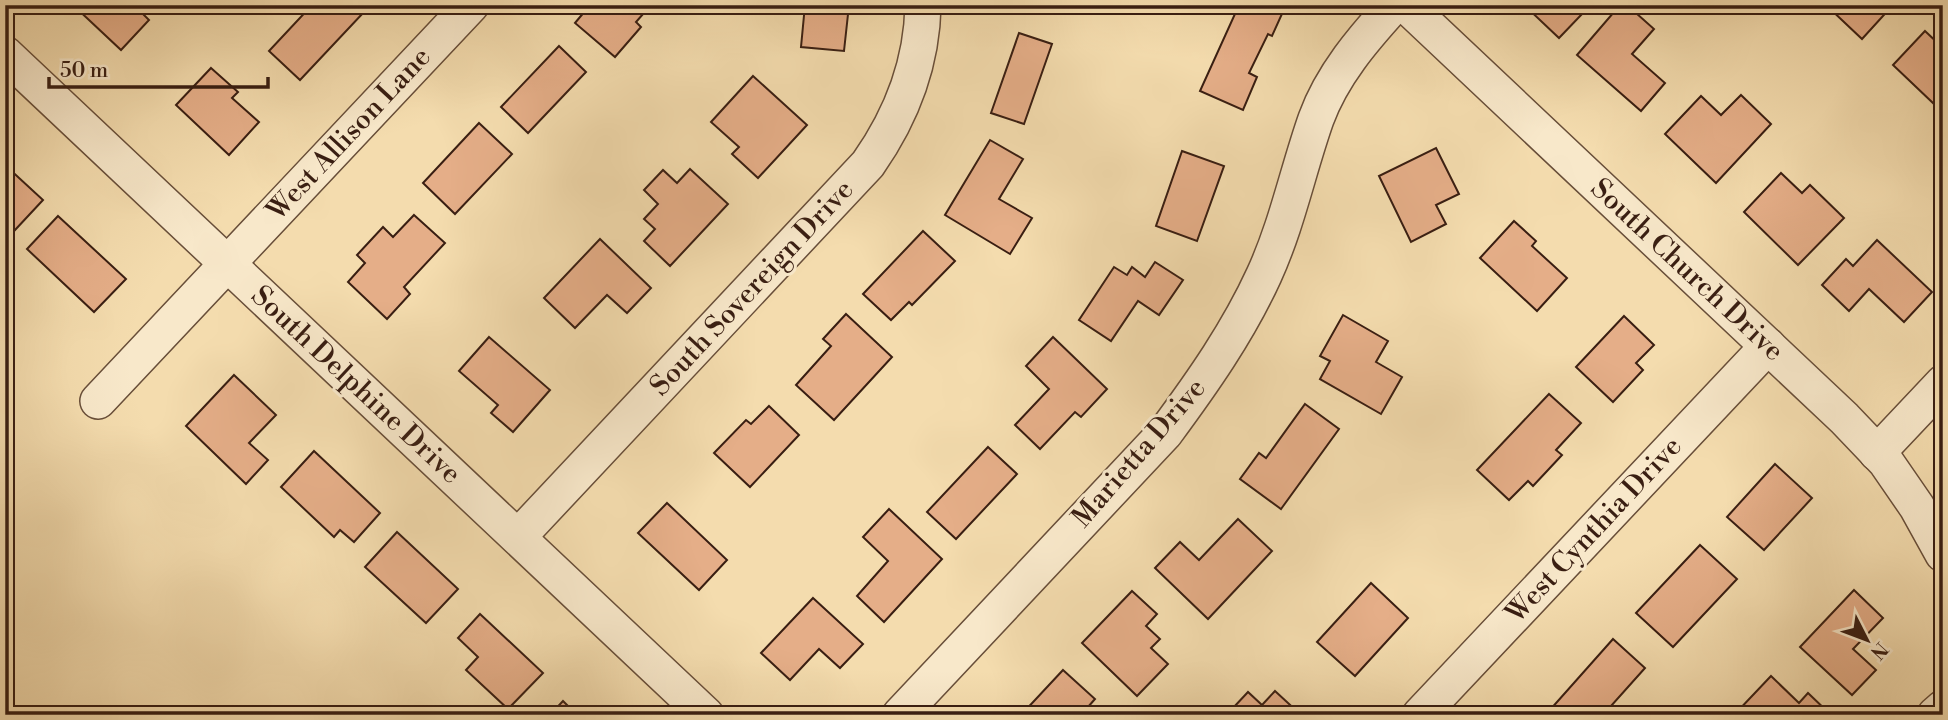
<svg xmlns="http://www.w3.org/2000/svg" width="1948" height="720" font-family="'Libre Bodoni',serif">
<style>
.building{fill:#e5ae88;stroke:#391e12;stroke-width:2}
.lines{fill:none;stroke-linecap:round;stroke-linejoin:round}
.minor-casing{stroke:#684e39;stroke-width:38}
.minor{stroke:#f8e8ca;stroke-width:35}
.labels{text-anchor:middle;dominant-baseline:central;stroke-width:6;stroke-linejoin:round;paint-order:stroke}
.street-label{font-size:28px;fill:#391e12;stroke:#f8e8ca}
</style>
<rect width="100%" height="100%" fill="#f4dcae"/>
<filter id="stains"><feTurbulence type="fractalNoise" baseFrequency=".00286" numOctaves="4"/><feColorMatrix values="0 0 0 0 .2 0 0 0 0 .09 0 0 0 0 .02 0 0 0 .5 -.17"/></filter>
<radialGradient id="worn" r=".72"><stop offset=".6" stop-color="#630" stop-opacity="0"/><stop offset="1" stop-color="#630" stop-opacity=".3"/></radialGradient>
<g class="building">
<path d="M73 5H134L149 20 121 50Z"/>
<path d="M312 5H357L364 12 300 80 269 51Z"/>
<path d="M590 5H651L636 22 641 27 615 57 575 23Z"/>
<path d="M805 5H849L844 51 801 47Z"/>
<path d="M1009 5H1044V6L1009 8Z"/>
<path d="M1239 5H1286L1272 36 1268 34 1249 73 1257 77 1243 110 1200 91Z"/>
<path d="M1524 5H1575L1583 13 1559 38Z"/>
<path d="M1620 5H1627L1654 29 1632 54 1665 83 1641 111 1577 55Z"/>
<path d="M1826 5H1893L1862 39Z"/>
<path d="M1925 31 1943 48V98L1940 96 1933 103 1893 65Z"/>
<path d="M1019 33 1052 44 1024 124 991 113Z"/>
<path d="M559 46 586 72 528 133 501 107Z"/>
<path d="M211 68 238 92 232 98 259 122 229 155 176 105Z"/>
<path d="M753 76 807 125 758 178 732 154 739 147 711 122Z"/>
<path d="M1741 95 1771 124 1716 183 1665 134 1701 96 1721 115Z"/>
<path d="M479 123 512 154 455 214 423 183Z"/>
<path d="M990 140 1023 159 999 199 1032 218 1010 254 945 215Z"/>
<path d="M1436 148 1459 194 1436 205 1446 224 1411 242 1379 176Z"/>
<path d="M1182 151 1224 166 1197 241 1156 226Z"/>
<path d="M5 165 43 200 15 230 5 221Z"/>
<path d="M690 169 728 204 670 266 644 241 655 229 644 219 658 204 644 190 663 170 677 183Z"/>
<path d="M1781 173 1802 193 1810 185 1844 218 1798 265 1744 212Z"/>
<path d="M414 215 445 243 404 287 410 294 387 319 348 282 365 263 357 255 383 227 393 237Z"/>
<path d="M58 216 126 279 94 312 27 249Z"/>
<path d="M1514 221 1536 241 1532 246 1567 278 1537 311 1480 258Z"/>
<path d="M923 231 955 261 912 305 909 302 891 320 863 294Z"/>
<path d="M600 239 651 288 627 313 607 295 575 328 544 298Z"/>
<path d="M1877 240 1932 292 1904 322 1869 289 1849 311 1822 285 1846 259 1853 266Z"/>
<path d="M1155 262 1183 280 1159 315 1138 301 1111 341 1079 320 1114 267 1127 275 1132 267 1145 277Z"/>
<path d="M846 314 892 357 834 420 796 385 831 346 823 339Z"/>
<path d="M1343 315 1388 341 1376 362 1402 377 1381 414 1320 379 1330 361 1320 356Z"/>
<path d="M1624 316 1654 345 1636 363 1643 370 1613 402 1576 367Z"/>
<path d="M489 337 550 390 513 432 491 413 498 405 459 371Z"/>
<path d="M1053 337 1107 389 1081 417 1075 412 1040 449 1015 425 1049 389 1026 366Z"/>
<path d="M234 375 276 415 249 443 268 460 246 484 186 426Z"/>
<path d="M1549 394 1581 423 1556 450 1562 455 1533 486 1528 481 1509 500 1477 470Z"/>
<path d="M1305 404 1339 429 1281 509 1240 479 1259 453 1266 458Z"/>
<path d="M769 406 799 435 750 487 714 453 746 420 751 424Z"/>
<path d="M988 447 1017 474 956 539 927 512Z"/>
<path d="M314 451 380 513 354 542 340 530 334 537 281 487Z"/>
<path d="M1775 464 1812 498 1764 550 1727 517Z"/>
<path d="M667 503 727 560 699 590 638 533Z"/>
<path d="M889 509 942 559 884 622 857 596 888 561 863 537Z"/>
<path d="M1238 519 1272 551 1208 619 1155 568 1180 542 1199 560Z"/>
<path d="M397 532 458 589 426 623 365 567Z"/>
<path d="M1700 545 1737 579 1673 647 1636 613Z"/>
<path d="M1371 583 1408 618 1355 676 1317 642Z"/>
<path d="M1854 590 1883 618 1853 649 1876 670 1852 695 1800 647Z"/>
<path d="M1132 591 1157 614 1146 626 1160 639 1151 648 1168 664 1137 696 1082 643Z"/>
<path d="M813 598 863 644 840 668 819 649 790 680 761 653Z"/>
<path d="M480 614 543 673 508 709 466 670 478 657 458 638Z"/>
<path d="M1613 639 1645 668 1603 715H1553L1549 711Z"/>
<path d="M1063 670 1095 699 1081 715H1021Z"/>
<path d="M1771 676 1799 703 1808 693 1831 715H1734Z"/>
<path d="M1275 691 1301 715H1241L1233 708 1248 692 1262 705Z"/>
<path d="M563 701 577 715H550Z"/>
</g>
<g class="lines">
<g class="minor-casing">
<g id="minor">
<path d="M1406 5 1844 418 1886 462 1917 507 1943 554"/>
<path d="M5 54 706 715"/>
<path d="M98 401 471 5"/>
<path d="M1877 453 1943 383"/>
<path d="M518 537 868 164C901 117 922 64 923 5"/>
<path d="M900 715 1165 433C1202 383 1238 332 1264 275 1287 225 1298 170 1316 119 1332 75 1363 39 1394 5"/>
<path d="M1420 715 1768 346"/>
<path d="M1935 715 1943 708"/>
</g>
</g>
<use href="#minor" class="minor"/>
</g>
<g class="labels">
<g class="street-label">
<text transform="translate(349 134) rotate(-47)">West Allison Lane</text>
<text transform="translate(1687 270) rotate(43)">South Church Drive</text>
<text transform="translate(752 288) rotate(-47)">South Sovereign Drive</text>
<text transform="translate(356 385) rotate(43)">South Delphine Drive</text>
<text transform="translate(1139 453) rotate(-49)">Marietta Drive</text>
<text transform="translate(1594 530) rotate(-47)">West Cynthia Drive</text>
</g>
</g>
<rect width="1948" height="720" fill="none" stroke="#f4dcae" stroke-width="28"/>
<rect x="7" y="7" width="1934" height="706" fill="none" stroke="#391e12" stroke-width="3.5"/>
<rect x="14" y="14" width="1920" height="692" fill="none" stroke="#391e12" stroke-width="2"/>
<g transform="translate(1867 640) rotate(132)" stroke="#f8e8ca" stroke-width="5" paint-order="stroke">
<path d="M0-5L12 26L0 18L-12 26Z" fill="#391e12"/>
<text y="-10" font-size="19" font-weight="bold" text-anchor="middle" fill="#391e12">N</text>
</g>
<path d="M49 77v10h219v-10" fill="none" stroke="#391e12" stroke-width="3.5"/>
<text x="60" y="77" font-size="21" fill="#391e12" stroke="#f8e8ca" stroke-width="5" paint-order="stroke">50 m</text>
<rect width="100%" height="100%" filter="url(#stains)"/>
<rect width="100%" height="100%" fill="url(#worn)"/>
</svg>
